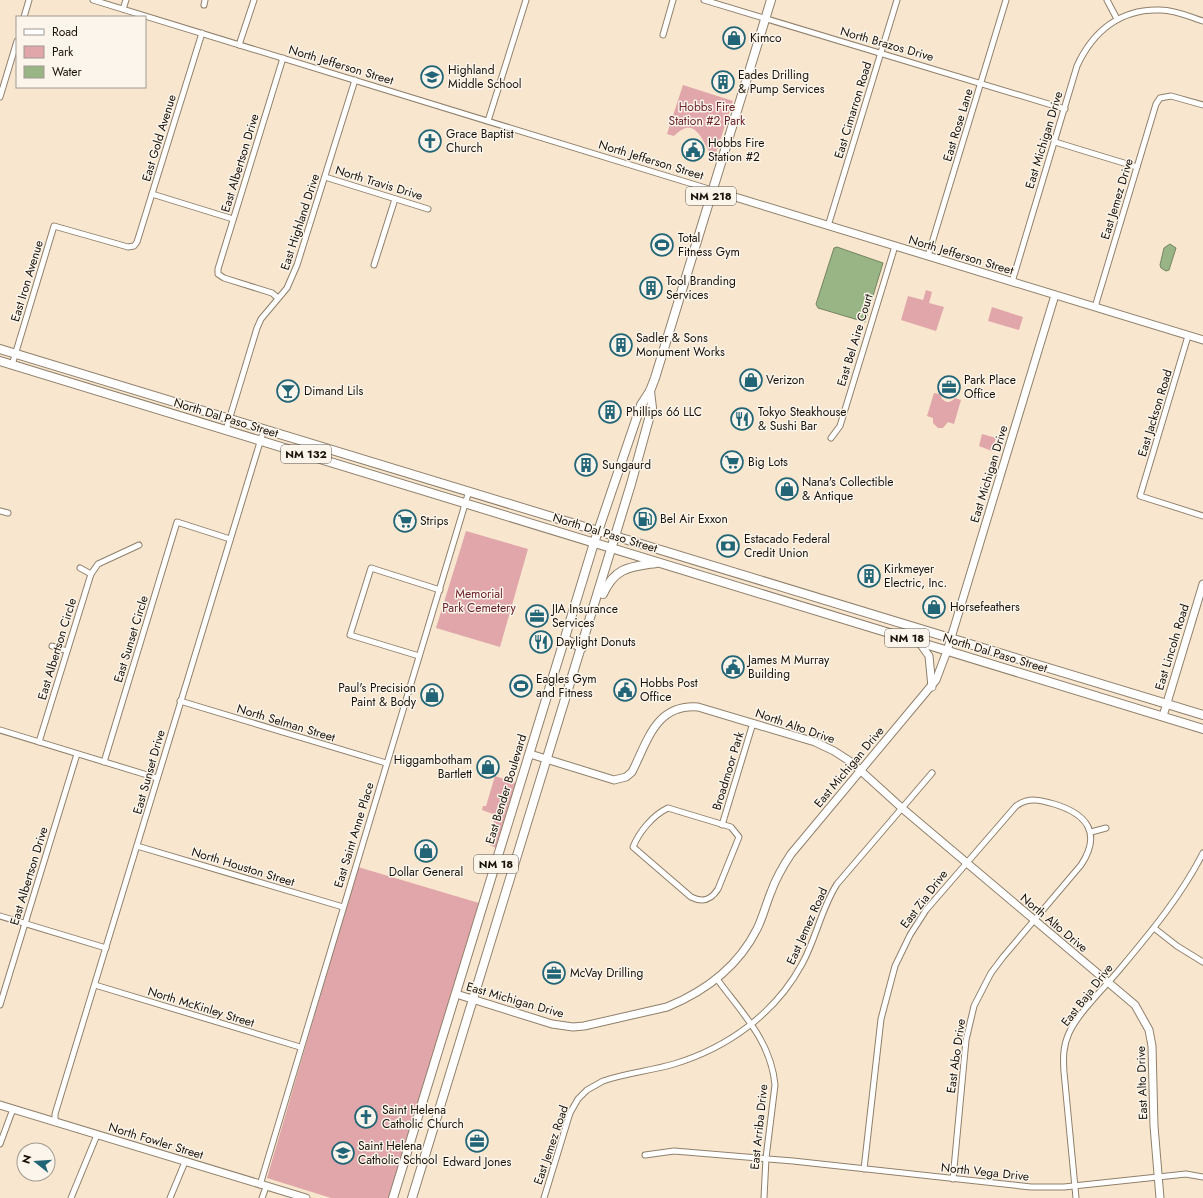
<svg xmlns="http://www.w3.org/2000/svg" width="1203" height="1198" font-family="Jost,sans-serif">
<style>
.green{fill:#e0a6a9}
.water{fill:#9ab585;stroke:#738460}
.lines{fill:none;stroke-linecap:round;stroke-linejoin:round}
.street-casing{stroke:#90806b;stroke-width:7}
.secondary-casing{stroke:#90806b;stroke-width:9}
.primary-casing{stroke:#90806b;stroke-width:10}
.street{stroke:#fff;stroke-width:5}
.secondary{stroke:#fff;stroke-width:7}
.primary{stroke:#fff;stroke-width:8}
.labels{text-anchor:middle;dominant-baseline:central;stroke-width:3;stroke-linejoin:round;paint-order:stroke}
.shield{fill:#fcf5ec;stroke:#5c554d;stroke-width:1}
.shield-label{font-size:11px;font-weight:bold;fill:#171109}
.poi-label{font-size:12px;fill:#171109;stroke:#fcf5ec;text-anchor:start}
.street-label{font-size:12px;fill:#171109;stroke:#fcf5ec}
.park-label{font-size:12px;fill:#6a212c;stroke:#fcf5ec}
</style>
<rect width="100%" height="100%" fill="#f8e6cf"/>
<g class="green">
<path d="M683 85 733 101 716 153 709 151C700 135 693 117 674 136L667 134Z"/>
<path d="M926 290 932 292 929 303 944 307 936 331 901 320 908 296 923 300Z"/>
<path d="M992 307 1023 317 1019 330 988 321Z"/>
<path d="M934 393 940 394C942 402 949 405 955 398L961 400 954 424 948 422 943 428H938L933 423V418L927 416Z"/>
<path d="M982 434 996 438 992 451 979 446Z"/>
<path d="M466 531 528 549 500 647 436 628Z"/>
<path d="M495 776 516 783 496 848 490 845 496 827 493 824 496 815 482 810 483 806H486Z"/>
<path d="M358 867 479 903 389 1198H331L267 1178Z"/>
</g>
<g class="water">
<path d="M1170 244 1176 248 1169 270 1166 271 1161 268 1160 265 1164 248Z"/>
<path d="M837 247 883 263 865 322 818 308 816 304 834 248Z"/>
</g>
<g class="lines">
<g class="street-casing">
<g id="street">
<path d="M93 0 712 190"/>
<path d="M704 0 1065 109"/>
<path d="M1107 0 1117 19"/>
<path d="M204 5 205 0"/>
<path d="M123 9 126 0"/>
<path d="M24 17 29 0"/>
<path d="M663 35 673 0"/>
<path d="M239 45 254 0"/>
<path d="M0 97 17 41"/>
<path d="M488 121 526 0"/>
<path d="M1055 142 1137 167"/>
<path d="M325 177 428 209"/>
<path d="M152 194 233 219"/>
<path d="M828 226 897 0"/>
<path d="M928 256 1006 0"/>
<path d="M374 265 395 199"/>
<path d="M1012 282 1077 66C1093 31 1121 8 1161 10 1175 10 1190 17 1203 21"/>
<path d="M278 298 272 293 224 278 218 274V269L283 58"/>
<path d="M1095 307 1156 104 1160 98 1171 96 1203 105"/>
<path d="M1188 336 1140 496 1203 516"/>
<path d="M12 365 54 226 128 247 134 246 137 242 202 33"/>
<path d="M226 430 257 328 261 319 287 288 297 265 355 80"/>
<path d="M831 438 840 426 895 246"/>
<path d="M0 511 8 513"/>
<path d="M91 574 98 564 139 545"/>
<path d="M52 646 67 651"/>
<path d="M419 656 350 635 371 568 440 590"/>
<path d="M180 701 386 763"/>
<path d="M0 730 157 778"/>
<path d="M39 742 91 574 80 568"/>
<path d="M104 762 177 522 230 539"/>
<path d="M668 808 731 827 739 837 718 889C711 900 703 903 691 897L633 847C639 832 653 815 668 808Z"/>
<path d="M722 825 753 723"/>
<path d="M1091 832 1106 828"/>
<path d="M137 846 343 907"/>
<path d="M0 916 106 948"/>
<path d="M1154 928 1177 946 1203 962"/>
<path d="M717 979C742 1013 771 1041 775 1085L766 1158 764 1198"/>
<path d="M95 985 300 1047"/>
<path d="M0 1005 77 754"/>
<path d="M55 1122V1114L264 429"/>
<path d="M0 1144 13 1109"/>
<path d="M645 1155 674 1151 793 1161 1031 1187H1064L1186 1174 1203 1177"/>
<path d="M864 1169 881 1019 895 966 910 935 926 910 1016 806C1029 797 1040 800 1054 804 1087 814 1102 833 1081 865L1003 957 991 973 974 1006 966 1040 953 1179"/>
<path d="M260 1185 469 491"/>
<path d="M71 1198 97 1135"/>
<path d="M170 1198 185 1162"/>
<path d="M262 1198 266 1187"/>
<path d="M544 1198 570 1113 578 1099 587 1090 603 1081C626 1073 650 1071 674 1064 727 1048 775 1014 802 964 816 939 821 909 837 884L932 773"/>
<path d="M1076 1198 1064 1072C1063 1058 1063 1046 1069 1033 1078 1013 1105 987 1120 969 1151 932 1181 896 1203 853"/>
</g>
</g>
<g class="secondary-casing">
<g id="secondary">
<path d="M712 190 1203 340"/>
<path d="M919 642 929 656 932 687"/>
<path d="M1163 716 1203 584"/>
<path d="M530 754 614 780 626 777 632 772C648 740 656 704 698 707L815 742 834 751 851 762 903 809 1135 1005 1149 1030 1152 1046 1154 1126 1160 1198"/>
<path d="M456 994 552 1024 573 1027 584 1026 667 1007C706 991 738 967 757 929 763 917 766 904 771 892 776 878 783 866 791 854L936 680 947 651 1055 295"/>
<path d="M0 1105 306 1198"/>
</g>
</g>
<g class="primary-casing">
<g id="primary">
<path d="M0 349 1203 715"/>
<path d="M0 361 1203 729"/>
<path d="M603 594C615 567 630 567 656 563"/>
<path d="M565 639 582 648"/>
<path d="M393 1198 594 543 641 405 650 391 655 378 771 0"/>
<path d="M412 1198 631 484 652 408 650 391"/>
</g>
</g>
<use href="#street" class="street"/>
<use href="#secondary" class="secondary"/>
<use href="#primary" class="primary"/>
</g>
<defs>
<g id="shop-ring" transform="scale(1.15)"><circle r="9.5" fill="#fcf5ec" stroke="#216577" stroke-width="1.5"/><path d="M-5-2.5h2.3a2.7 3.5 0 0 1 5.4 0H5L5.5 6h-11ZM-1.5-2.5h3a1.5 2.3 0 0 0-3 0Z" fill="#216577"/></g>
<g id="school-ring" transform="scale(1.15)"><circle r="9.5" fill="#fcf5ec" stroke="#216577" stroke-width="1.5"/><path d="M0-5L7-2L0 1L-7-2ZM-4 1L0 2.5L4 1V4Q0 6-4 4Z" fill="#216577"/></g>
<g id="building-ring" transform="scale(1.15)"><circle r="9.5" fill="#fcf5ec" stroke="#216577" stroke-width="1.5"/><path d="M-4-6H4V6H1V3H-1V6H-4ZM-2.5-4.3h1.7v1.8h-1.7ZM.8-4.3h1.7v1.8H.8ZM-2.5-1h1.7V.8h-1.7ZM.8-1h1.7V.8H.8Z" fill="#216577"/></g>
<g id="church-ring" transform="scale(1.15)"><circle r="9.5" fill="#fcf5ec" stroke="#216577" stroke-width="1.5"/><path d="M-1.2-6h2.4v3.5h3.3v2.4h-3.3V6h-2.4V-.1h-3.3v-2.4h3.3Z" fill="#216577"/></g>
<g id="civic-ring" transform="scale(1.15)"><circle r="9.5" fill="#fcf5ec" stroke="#216577" stroke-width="1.5"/><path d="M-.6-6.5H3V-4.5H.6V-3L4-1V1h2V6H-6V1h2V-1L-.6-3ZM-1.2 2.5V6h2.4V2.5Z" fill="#216577"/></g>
<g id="stadium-ring" transform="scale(1.15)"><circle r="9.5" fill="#fcf5ec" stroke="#216577" stroke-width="1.5"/><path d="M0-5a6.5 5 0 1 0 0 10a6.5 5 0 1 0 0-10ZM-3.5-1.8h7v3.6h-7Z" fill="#216577"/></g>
<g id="office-ring" transform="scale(1.15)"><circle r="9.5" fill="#fcf5ec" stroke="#216577" stroke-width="1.5"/><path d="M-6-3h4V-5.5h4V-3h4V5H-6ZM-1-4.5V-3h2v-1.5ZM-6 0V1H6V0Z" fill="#216577"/></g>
<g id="bar-ring" transform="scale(1.15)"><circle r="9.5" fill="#fcf5ec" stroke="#216577" stroke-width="1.5"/><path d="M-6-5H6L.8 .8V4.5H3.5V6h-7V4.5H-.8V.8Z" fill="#216577"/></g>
<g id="restaurant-ring" transform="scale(1.15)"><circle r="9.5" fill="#fcf5ec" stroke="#216577" stroke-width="1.5"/><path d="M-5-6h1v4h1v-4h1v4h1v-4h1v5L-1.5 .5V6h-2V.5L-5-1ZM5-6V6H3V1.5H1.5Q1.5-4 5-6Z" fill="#216577"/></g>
<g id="supermarket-ring" transform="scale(1.15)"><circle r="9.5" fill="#fcf5ec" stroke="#216577" stroke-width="1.5"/><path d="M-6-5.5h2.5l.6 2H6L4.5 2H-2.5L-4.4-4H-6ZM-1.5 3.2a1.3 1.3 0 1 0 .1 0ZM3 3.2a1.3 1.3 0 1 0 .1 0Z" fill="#216577"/></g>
<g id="fuel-ring" transform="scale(1.15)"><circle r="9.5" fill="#fcf5ec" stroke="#216577" stroke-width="1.5"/><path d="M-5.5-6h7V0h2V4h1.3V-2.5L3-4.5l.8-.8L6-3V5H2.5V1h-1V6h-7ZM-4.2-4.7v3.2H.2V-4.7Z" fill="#216577"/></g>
<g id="bank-ring" transform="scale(1.15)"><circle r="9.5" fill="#fcf5ec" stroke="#216577" stroke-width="1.5"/><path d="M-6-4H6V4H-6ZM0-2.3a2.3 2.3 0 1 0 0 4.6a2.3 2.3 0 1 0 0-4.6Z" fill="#216577"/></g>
</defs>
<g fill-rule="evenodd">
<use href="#shop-ring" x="734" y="38"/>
<use href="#school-ring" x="432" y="77"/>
<use href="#building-ring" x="723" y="82"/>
<use href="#church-ring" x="430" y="141"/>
<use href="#civic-ring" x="693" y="150"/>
<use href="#stadium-ring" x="662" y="245"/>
<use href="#building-ring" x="651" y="288"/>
<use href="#building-ring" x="621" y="345"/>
<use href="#shop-ring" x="751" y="380"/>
<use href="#office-ring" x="949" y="387"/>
<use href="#bar-ring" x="288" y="391"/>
<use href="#building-ring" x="610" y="412"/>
<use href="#restaurant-ring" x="742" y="419"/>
<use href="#supermarket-ring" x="732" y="462"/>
<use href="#building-ring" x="586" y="465"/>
<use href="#shop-ring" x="787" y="489"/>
<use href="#fuel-ring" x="645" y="519"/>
<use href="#supermarket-ring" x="405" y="521"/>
<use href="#bank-ring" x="728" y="546"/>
<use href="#building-ring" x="869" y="576"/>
<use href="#shop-ring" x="934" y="607"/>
<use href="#office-ring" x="537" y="616"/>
<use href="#restaurant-ring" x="541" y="642"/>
<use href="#civic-ring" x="733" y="667"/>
<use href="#stadium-ring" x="521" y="686"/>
<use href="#civic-ring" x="625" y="690"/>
<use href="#shop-ring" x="432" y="695"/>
<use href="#shop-ring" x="488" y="767"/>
<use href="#shop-ring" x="426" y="851"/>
<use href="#office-ring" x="554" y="973"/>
<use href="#church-ring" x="366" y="1117"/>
<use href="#office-ring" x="477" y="1141"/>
<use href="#school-ring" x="343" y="1153"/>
</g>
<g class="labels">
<g class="shield">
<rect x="686" y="187" width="50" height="18" rx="3"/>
<rect x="281" y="445" width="50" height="18" rx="3"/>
<rect x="885" y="629" width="44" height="18" rx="3"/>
<rect x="474" y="855" width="44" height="18" rx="3"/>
</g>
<g class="shield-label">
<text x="711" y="196">NM 218</text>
<text x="306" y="454">NM 132</text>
<text x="907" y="638">NM 18</text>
<text x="496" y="864">NM 18</text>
</g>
<g class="poi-label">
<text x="750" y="38">Kimco</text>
<text x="448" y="70">Highland<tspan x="448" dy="14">Middle School</tspan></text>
<text x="738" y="75">Eades Drilling<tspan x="738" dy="14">&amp; Pump Services</tspan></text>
<text x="446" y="134">Grace Baptist<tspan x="446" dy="14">Church</tspan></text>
<text x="708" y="143">Hobbs Fire<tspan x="708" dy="14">Station #2</tspan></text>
<text x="678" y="238">Total<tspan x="678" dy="14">Fitness Gym</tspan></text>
<text x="666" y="281">Tool Branding<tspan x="666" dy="14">Services</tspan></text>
<text x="636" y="338">Sadler &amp; Sons<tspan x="636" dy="14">Monument Works</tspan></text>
<text x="766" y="380">Verizon</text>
<text x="964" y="380">Park Place<tspan x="964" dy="14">Office</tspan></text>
<text x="304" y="391">Dimand Lils</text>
<text x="626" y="412">Phillips 66 LLC</text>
<text x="758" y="412">Tokyo Steakhouse<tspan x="758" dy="14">&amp; Sushi Bar</tspan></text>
<text x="748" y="462">Big Lots</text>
<text x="602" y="465">Sungaurd</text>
<text x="802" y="482">Nana's Collectible<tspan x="802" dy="14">&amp; Antique</tspan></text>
<text x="660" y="519">Bel Air Exxon</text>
<text x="420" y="521">Strips</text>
<text x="744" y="539">Estacado Federal<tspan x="744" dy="14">Credit Union</tspan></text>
<text x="884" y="569">Kirkmeyer<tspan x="884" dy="14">Electric, Inc.</tspan></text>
<text x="950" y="607">Horsefeathers</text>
<text x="552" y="609">JIA Insurance<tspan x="552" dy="14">Services</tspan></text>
<text x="556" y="642">Daylight Donuts</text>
<text x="748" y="660">James M Murray<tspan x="748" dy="14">Building</tspan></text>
<text x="536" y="679">Eagles Gym<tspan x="536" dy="14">and Fitness</tspan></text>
<text x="640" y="683">Hobbs Post<tspan x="640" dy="14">Office</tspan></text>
<text x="416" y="688" text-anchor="end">Paul's Precision<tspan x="416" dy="14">Paint &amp; Body</tspan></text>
<text x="472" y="760" text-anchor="end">Higgambotham<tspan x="472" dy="14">Bartlett</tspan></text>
<text x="426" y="872" text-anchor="middle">Dollar General</text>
<text x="570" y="973">McVay Drilling</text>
<text x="382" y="1110">Saint Helena<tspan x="382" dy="14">Catholic Church</tspan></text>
<text x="358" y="1146">Saint Helena<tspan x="358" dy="14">Catholic School</tspan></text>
<text x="477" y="1162" text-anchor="middle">Edward Jones</text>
</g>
<g class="street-label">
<text transform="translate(887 44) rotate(16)">North Brazos Drive</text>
<text transform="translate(341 65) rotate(17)">North Jefferson Street</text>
<text transform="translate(853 110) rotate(-73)">East Cimarron Road</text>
<text transform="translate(958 125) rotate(-73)">East Rose Lane</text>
<text transform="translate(159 138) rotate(-73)">East Gold Avenue</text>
<text transform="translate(1044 140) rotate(-73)">East Michigan Drive</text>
<text transform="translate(651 160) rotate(17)">North Jefferson Street</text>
<text transform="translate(240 163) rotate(-73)">East Albertson Drive</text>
<text transform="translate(379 183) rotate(17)">North Travis Drive</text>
<text transform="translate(1117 199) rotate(-73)">East Jemez Drive</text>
<text transform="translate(300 222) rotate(-72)">East Highland Drive</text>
<text transform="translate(961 255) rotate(17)">North Jefferson Street</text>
<text transform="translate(27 281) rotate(-73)">East Iron Avenue</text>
<text transform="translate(855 340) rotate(-73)">East Bel Aire Court</text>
<text transform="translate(1155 413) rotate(-73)">East Jackson Road</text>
<text transform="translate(226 418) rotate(17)">North Dal Paso Street</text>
<text transform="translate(989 474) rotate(-73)">East Michigan Drive</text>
<text transform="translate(605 533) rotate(17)">North Dal Paso Street</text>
<text transform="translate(131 639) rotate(-73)">East Sunset Circle</text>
<text transform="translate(1172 647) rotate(-73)">East Lincoln Road</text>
<text transform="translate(57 649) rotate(-73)">East Albertson Circle</text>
<text transform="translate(995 653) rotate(17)">North Dal Paso Street</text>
<text transform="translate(286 723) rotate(17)">North Selman Street</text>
<text transform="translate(795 726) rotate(19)">North Alto Drive</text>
<text transform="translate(849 767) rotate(-50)">East Michigan Drive</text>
<text transform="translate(728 771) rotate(-73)">Broadmoor Park</text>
<text transform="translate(149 772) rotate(-74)">East Sunset Drive</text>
<text transform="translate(506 789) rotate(-73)">East Bender Boulevard</text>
<text transform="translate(354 835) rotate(-73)">East Saint Anne Place</text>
<text transform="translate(243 867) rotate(17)">North Houston Street</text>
<text transform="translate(29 876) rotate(-73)">East Albertson Drive</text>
<text transform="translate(924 899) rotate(-53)">East Zia Drive</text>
<text transform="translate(1054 923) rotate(40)">North Alto Drive</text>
<text transform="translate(807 926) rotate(-66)">East Jemez Road</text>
<text transform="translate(1087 995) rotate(-52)">East Baja Drive</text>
<text transform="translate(515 1000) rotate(16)">East Michigan Drive</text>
<text transform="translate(201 1007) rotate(17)">North McKinley Street</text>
<text transform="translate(956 1056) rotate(-82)">East Abo Drive</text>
<text transform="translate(1142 1083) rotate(-92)">East Alto Drive</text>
<text transform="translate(759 1127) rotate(-84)">East Arriba Drive</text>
<text transform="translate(156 1141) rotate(17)">North Fowler Street</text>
<text transform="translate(551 1145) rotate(-71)">East Jemez Road</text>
<text transform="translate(985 1172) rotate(6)">North Vega Drive</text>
</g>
<g class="park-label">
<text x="707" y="107">Hobbs Fire<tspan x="707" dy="14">Station #2 Park</tspan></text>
<text x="479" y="594">Memorial<tspan x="479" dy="14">Park Cemetery</tspan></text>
</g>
</g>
<rect x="16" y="16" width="130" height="72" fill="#fcf5ec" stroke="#a09a91"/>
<rect x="24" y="29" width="20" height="6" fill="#ffffff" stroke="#a09a91"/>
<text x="52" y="36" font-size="12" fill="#171109">Road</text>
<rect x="24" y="46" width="20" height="12" fill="#e0a6a9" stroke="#a09a91"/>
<text x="52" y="56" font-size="12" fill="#171109">Park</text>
<rect x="24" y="66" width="20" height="12" fill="#9ab585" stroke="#a09a91"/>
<text x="52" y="76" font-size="12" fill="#171109">Water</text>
<g transform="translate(36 1162) rotate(287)"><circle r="19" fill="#fcf5ec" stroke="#a09a91"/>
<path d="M0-3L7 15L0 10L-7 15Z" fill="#216577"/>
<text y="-6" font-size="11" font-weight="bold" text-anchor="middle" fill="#171109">N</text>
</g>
</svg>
